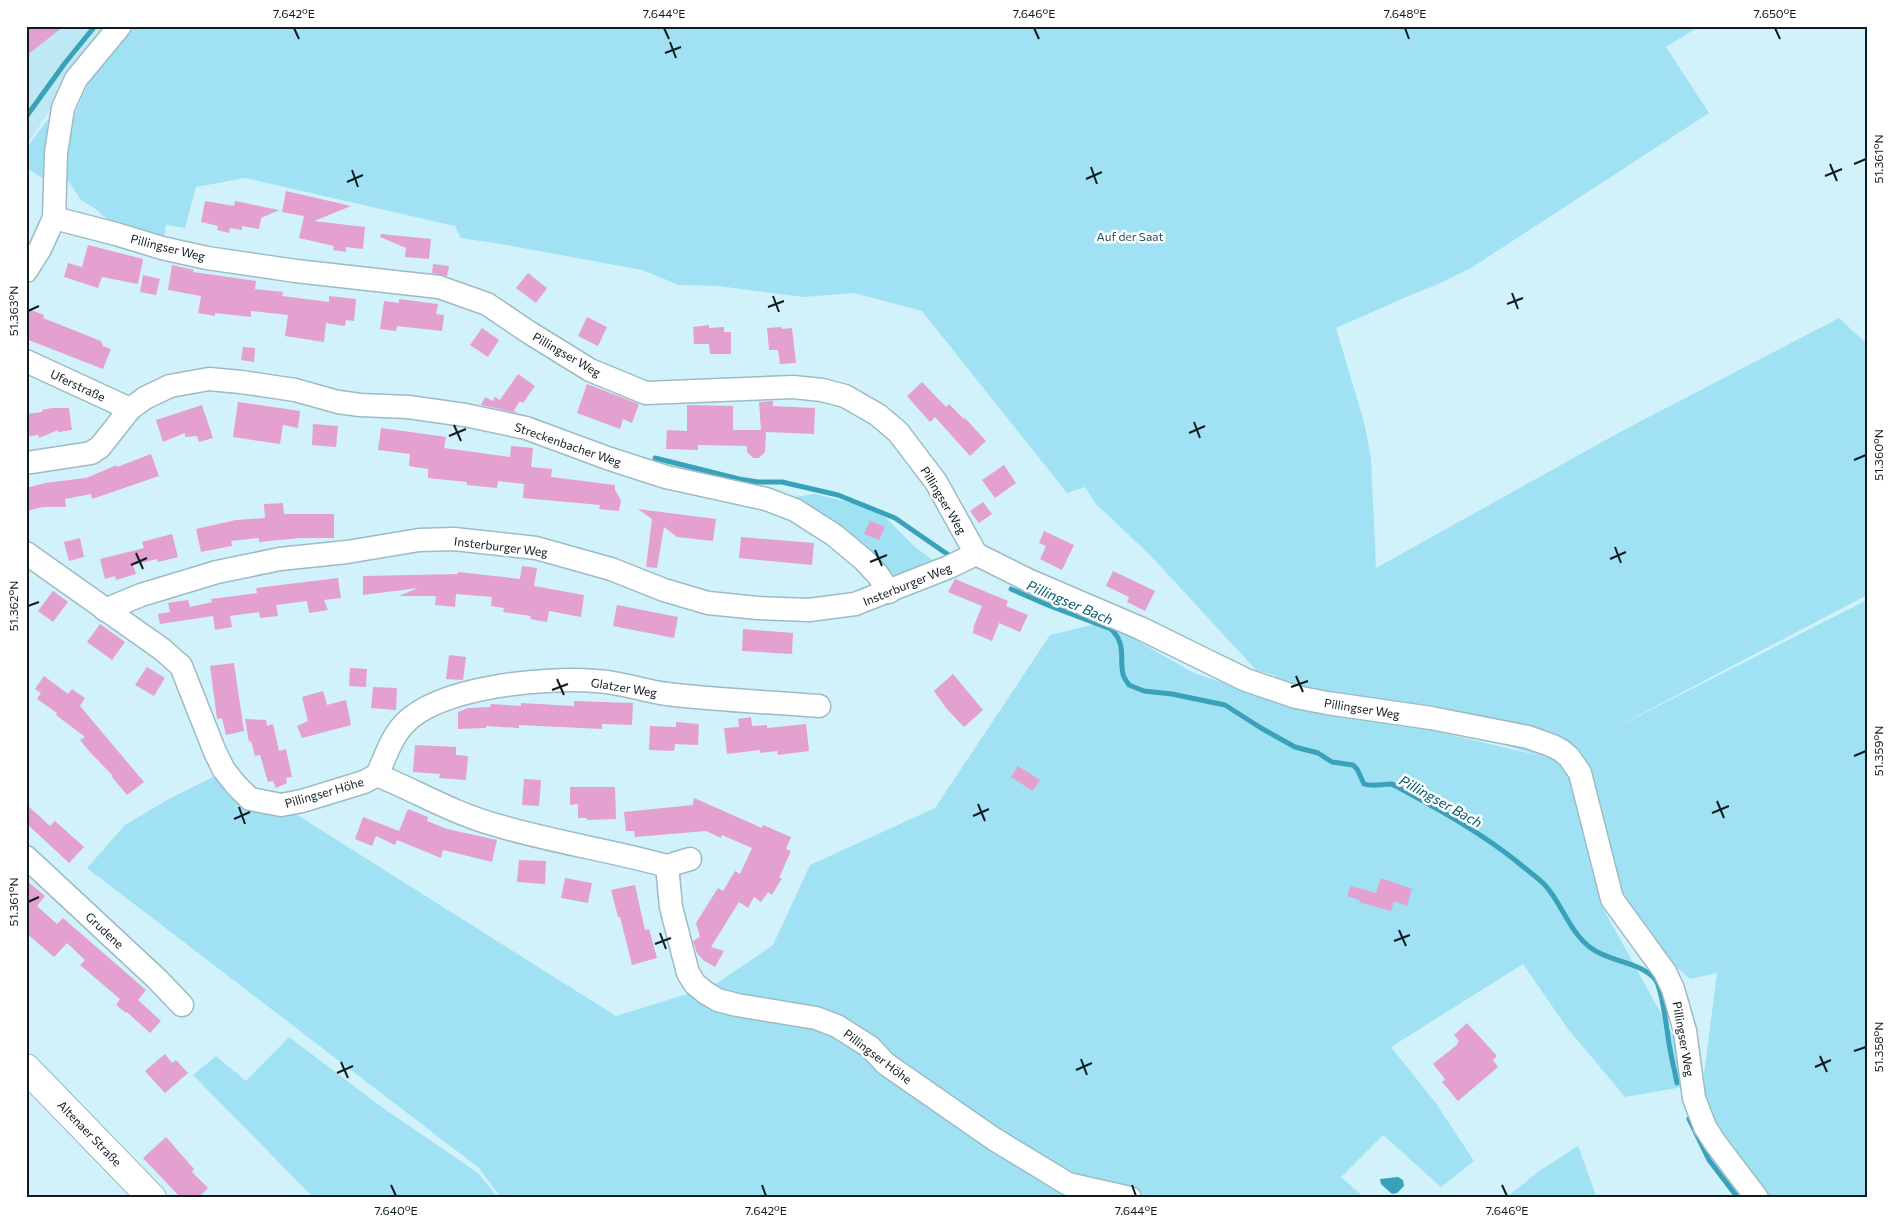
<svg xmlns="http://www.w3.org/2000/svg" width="1893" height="1224" font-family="Commissioner,sans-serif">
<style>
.built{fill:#bee8f3}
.green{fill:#a0e2f4}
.water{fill:#39a2ba}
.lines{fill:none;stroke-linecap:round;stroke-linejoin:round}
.stream{stroke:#39a2ba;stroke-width:5}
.building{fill:#e4a0ce}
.minor-casing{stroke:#9cbbc4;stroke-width:25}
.major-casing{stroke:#9cbbc4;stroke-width:30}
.minor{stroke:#fff;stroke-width:22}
.major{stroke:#fff;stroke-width:28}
.ticks{fill:none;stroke:#101c1f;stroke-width:2}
.labels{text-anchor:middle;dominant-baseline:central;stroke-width:5;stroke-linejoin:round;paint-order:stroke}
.park-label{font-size:12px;fill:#24505b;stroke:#fff}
.street-label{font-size:12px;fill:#101c1f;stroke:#fff}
.water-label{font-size:14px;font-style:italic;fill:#005c6d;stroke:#fff}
.neatline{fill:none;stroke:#101c1f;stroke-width:2}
.ticks-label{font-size:12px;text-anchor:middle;fill:#101c1f}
</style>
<rect width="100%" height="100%" fill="#d1f2fb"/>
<path class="built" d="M26 26H116L66 84 26 147Z"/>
<g class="green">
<path d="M136 26H1700L1666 47 1709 113 1471 268 1434 286 1413 294 1336 328 1364 422 1371 458 1376 568 1620 432 1839 318 1867 344V595L1605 733 1867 600V1198H1736L1698 1121 1717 973 1690 979 1599 901 1700 1084 1625 1097 1568 1029 1523 964 1391 1047 1435 1102 1474 1161 1441 1187 1383 1135 1341 1177 1365 1198H501L479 1168 87 868 125 825 167 800 215 776C239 809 253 817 294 813L616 1016 713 986 773 945 810 865 935 808 1050 635 1104 622 1194 673 1299 708 1430 730 1541 756 1329 692 1301 689 1279 680 1276 676 1256 670 1150 555 1095 503 1085 487 1067 493 922 311 854 293 804 297 718 286 679 285 642 270 501 244 461 238 455 226 245 178 196 187 185 228 166 225 164 238 114 225 93 207 81 200 65 176 64 140 88 83Z"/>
<path d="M48 119 47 144 51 183 26 168V149Z"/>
<path d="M815 494 856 504 885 517 915 547 941 566 903 579 886 572 789 498Z"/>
<path d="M289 1037 383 1108 478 1173 498 1198H314L193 1075 216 1056 246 1081Z"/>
<path d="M1578 1146 1597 1198H1506L1539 1171Z"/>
</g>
<path class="water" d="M1398 1177 1403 1180 1404 1186 1397 1193 1392 1194 1381 1184 1380 1179Z"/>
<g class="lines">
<g class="stream">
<path d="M26 117 65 63 95 26"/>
<path d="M655 458 739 479 758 482H782L838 495 895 518 950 556"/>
<path d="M1011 589 1050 606 1111 629C1127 645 1119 657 1123 674 1124 678 1127 682 1129 685L1144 691 1172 694 1225 705 1261 728 1295 747 1318 753 1332 762 1353 765 1357 769 1364 784C1373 787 1381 784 1392 784 1436 808 1481 832 1520 864 1528 871 1537 877 1544 884 1562 903 1569 932 1591 948 1609 962 1639 961 1655 979 1663 988 1667 1035 1670 1049 1672 1061 1675 1072 1677 1083"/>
<path d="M1689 1119 1709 1160 1738 1198"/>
</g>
</g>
<g class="building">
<path d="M26 26H64L26 56Z"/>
<path d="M286 191 351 206 314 221 365 227 363 249 346 247V252L333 250 334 246 299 238 304 216 282 212Z"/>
<path d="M205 201 234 206 235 201 279 210 261 218 259 229 242 226V230L230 228 229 233 217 230 218 226 201 222Z"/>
<path d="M381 234 431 239 429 259 405 257 406 248 380 237Z"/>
<path d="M88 245 143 259 138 284 102 277 98 288 64 277 68 263 82 267Z"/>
<path d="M433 264 449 266 447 276 432 273Z"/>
<path d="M172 265 194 270 193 272 256 281 255 289 283 292 282 296 329 302V296L356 299 354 321 346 320 345 326 326 323 324 342 285 336 288 315 251 311V317L215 313V316L198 313 201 296 168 290Z"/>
<path d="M528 273 547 288 536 303 516 288Z"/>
<path d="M143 275 160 279 156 295 140 292Z"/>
<path d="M399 299 438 304 436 314 444 315 442 331 397 326 396 331 380 329 384 301 399 303Z"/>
<path d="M26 308 44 315 43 318 101 341 103 346 111 349 103 369 26 339Z"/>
<path d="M587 317 607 327 598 346 578 336Z"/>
<path d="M709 325V328L724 327V332H731V354H710L709 344H694L693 327Z"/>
<path d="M781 327 782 329 792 328 796 363 780 364 778 350H769L767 328Z"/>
<path d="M482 328 499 340 488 357 470 345Z"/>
<path d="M243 347 255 348 254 362 241 360Z"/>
<path d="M518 374 535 386 523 403 520 401 514 410 517 413 481 405 485 397 493 401 495 397 500 400Z"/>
<path d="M922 382 946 407 949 404 964 419 965 418 986 441 970 456 935 417 930 422 907 396Z"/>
<path d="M587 384 639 404 632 423 623 419 620 429 577 413Z"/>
<path d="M773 401V406L815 408 814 434 766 432 765 452 759 458H753L747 452V446L698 445V450L666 449 667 430 687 431V405L733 406V430H761L759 402Z"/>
<path d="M238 402 300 411 298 428 283 425 280 444 233 437Z"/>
<path d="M202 405 213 438 199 442 197 436 185 437V433L163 442 156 420Z"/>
<path d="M52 408H69L72 430 58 432V430L39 438 38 435 26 437V414L42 412V410Z"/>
<path d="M313 424 338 426 336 447 312 445Z"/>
<path d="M381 428 446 437 444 448 510 457 511 446 533 448 531 467 552 469 551 477 615 485V490L621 500 619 511 599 509 600 505 523 498 524 484 498 481 497 488 467 485V482L428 478V469L409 466 410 454 378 450Z"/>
<path d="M151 454 159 476 92 499 91 494 65 499 66 507H43L26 511V488L45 483 86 478 117 465V467Z"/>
<path d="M1004 465 1016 483 995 498 982 480Z"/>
<path d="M983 502 992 514 979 523 970 511Z"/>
<path d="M283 503 284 514H334V538H300L259 542V538L231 541 232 546 201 552 196 529 236 520 265 518 264 504Z"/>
<path d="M638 509 716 519 713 541 677 537 664 527 657 568 646 567 652 519Z"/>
<path d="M870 521 885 527 879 540 864 534Z"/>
<path d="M1044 531 1074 545 1062 570 1040 559 1046 546 1039 543Z"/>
<path d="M172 534 178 557 158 562 157 559 133 565 136 574 116 580 115 576 105 579 100 559 144 548 142 542Z"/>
<path d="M741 537 814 543 812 565 739 558Z"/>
<path d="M80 538 84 557 69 561 64 542Z"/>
<path d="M522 566 537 568 534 586 584 595 581 617 549 611 547 622 530 619 531 616 503 612 504 608 491 606 492 597 456 594 455 607 435 605 436 596H399L418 588 363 595V576L458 574V572L520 579Z"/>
<path d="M1113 571 1155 591 1145 611 1127 602 1129 597 1106 586Z"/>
<path d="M338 578 341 598 324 600 328 610 309 613 307 601 276 605 278 616 260 618 259 612 230 616 232 627 215 630 213 616 160 624 158 614 170 612 168 603 188 600 190 607 212 602 211 599 257 593 256 588Z"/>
<path d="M955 579 1008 601 1006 606 1028 615 1020 632 999 623 992 641 973 633 974 628H973L982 606 948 592Z"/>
<path d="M53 591 68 602 53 622 38 611Z"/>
<path d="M617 605 678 617 674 638 613 626Z"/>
<path d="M100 624 125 642 112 660 87 642Z"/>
<path d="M743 629 793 633 792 654 742 651Z"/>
<path d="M449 655 466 657 463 680 446 679Z"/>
<path d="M234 663 244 731 226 735 222 718 217 719 210 666Z"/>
<path d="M147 667 165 678 154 696 135 685Z"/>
<path d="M350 668 367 669 366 687 349 686Z"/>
<path d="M953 674 983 710 964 727 946 708 934 691Z"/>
<path d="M44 676 68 694 72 689 85 698 80 706 144 782 127 795 112 777 113 776 89 751 80 740 85 737 56 715 57 713 37 699 41 693 35 689Z"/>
<path d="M373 687 397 688 396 710 371 708Z"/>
<path d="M323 691 327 705 346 700 351 725 302 738 297 726 308 721 302 697Z"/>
<path d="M574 701 633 703 632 725 602 724V729L519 725V728L486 726V728L458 729V712L468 708 490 707 491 704 521 706V703L574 706Z"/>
<path d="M751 717 752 726 767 725V728L806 724 809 751 778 755 777 751 760 753V750L727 754 724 728 739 727 738 719Z"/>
<path d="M245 719 266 720 267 726 273 724 279 751 286 749 292 777 286 778 287 783 276 788 273 781 268 782 260 755 255 756 251 741 249 742Z"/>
<path d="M676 722 699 724 698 745 675 744 674 751 649 750 650 726 676 727Z"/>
<path d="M415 745 456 747V755L468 756 466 780 439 778 440 774 413 772Z"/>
<path d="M1018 766 1040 780 1033 791 1011 777Z"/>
<path d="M524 779 541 780 539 806 522 805Z"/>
<path d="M570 787H615L616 819 587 820V818H578V804L570 805Z"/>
<path d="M694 798 762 828 763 825 791 837 786 849 791 851 779 878H782L772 895 768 892 761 902 754 897 748 908 739 902 711 947 724 951 715 967 703 960 697 953 693 941 700 937 696 923 718 888 723 891 735 871 740 874 752 848 722 835 721 838 706 831 635 837 634 831H626L624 812 693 805Z"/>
<path d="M26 804 50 826 55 821 84 847 69 863 26 823Z"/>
<path d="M408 809 428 817 427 821 447 829 497 840 492 862 443 850 441 858 397 840 395 845 376 836 372 846 355 839 363 817 399 831Z"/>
<path d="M519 860 546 861 545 884 517 882Z"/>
<path d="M565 878 592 883 588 903 561 898Z"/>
<path d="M1381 878 1412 889 1407 906 1394 901 1391 911 1359 902 1360 900 1347 896 1351 886 1376 893Z"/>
<path d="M26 880 45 896 37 906 57 924 63 918 146 990 138 1000 161 1021 150 1033 127 1012 126 1013 116 1005 120 999 80 965 85 960 67 943 54 957 26 933Z"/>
<path d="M635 885 645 930 649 929 657 958 632 965 620 917H618L611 890Z"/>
<path d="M1467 1023 1497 1056 1493 1060 1498 1067 1458 1101 1442 1082 1445 1079 1433 1064 1458 1044 1457 1043 1459 1041 1454 1035Z"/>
<path d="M165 1054 172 1063 176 1060 188 1073 165 1093 145 1071Z"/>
<path d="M166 1137 194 1169 192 1172 208 1188 198 1198H181L143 1158Z"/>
</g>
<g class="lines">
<g class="minor-casing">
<g id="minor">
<path d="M54 218 116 234 162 248 207 258 296 271 439 287 487 304 530 333 590 370 646 393 793 387 822 390 845 396 878 415 898 432 936 482 976 554 1028 580 1140 628 1246 680 1296 697 1327 703 1431 718 1528 737 1553 746 1562 751 1569 757 1580 773 1612 899 1665 972 1673 989 1685 1031 1694 1098 1705 1127 1716 1144 1757 1198"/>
<path d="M26 271 40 249 54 218 56 153 63 108 76 79 120 26"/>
<path d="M26 361 130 409"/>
<path d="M26 463 91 453 100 447 130 409 145 398 170 386 209 379 241 382 295 390 338 402 360 405 408 407 465 415 526 428 610 459 666 477 766 499 795 510 834 535 864 560 878 575 889 592"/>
<path d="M26 553 163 650 181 666 215 752 224 770 236 785 250 799 281 805 302 801 364 782 377 775C416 791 455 814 496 825 552 842 610 850 667 866L671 907 688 973 695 984 706 993 718 1000 737 1005 816 1018 837 1026 870 1047 886 1064 994 1139 1068 1184 1130 1198"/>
<path d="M105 610 141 595 217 572 280 559 347 552 419 540 454 539 536 548 611 569 664 590 708 603 758 608 809 610 855 604 949 567 976 554"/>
<path d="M377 775C385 758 391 738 404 724 440 686 546 677 596 681 620 682 644 691 667 694 717 700 769 702 819 706"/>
<path d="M26 857 156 978 182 1005"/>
<path d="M667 866 690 859"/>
</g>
</g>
<g class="major-casing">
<path id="major" d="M26 1068 152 1198"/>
</g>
<use href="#minor" class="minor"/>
<use href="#major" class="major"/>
</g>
<path class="ticks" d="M294 28 299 39M664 28 669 39M1034 28 1039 39M1405 28 1409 39M1775 28 1780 39M670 42 676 58M665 53 681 47M1830 164 1837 181M1854 164 1866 159M1091 167 1097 184M352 170 358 187M1825 176 1842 169M1086 179 1102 172M347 182 363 175M1512 293 1518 309M773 296 779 312M1507 304 1523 298M768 307 784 301M28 311 39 306M1194 422 1200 438M454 425 461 441M1189 433 1205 426M449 436 466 429M1854 460 1866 455M1615 547 1621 563M875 550 882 566M136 553 143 569M1610 559 1626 552M870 562 887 555M131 565 147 558M28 606 39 602M1296 676 1303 692M557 679 564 695M1291 687 1308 681M552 690 568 684M1854 756 1866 751M1717 801 1724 818M978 804 985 821M239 807 245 824M1712 813 1729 806M973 816 989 809M234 819 250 812M28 902 39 897M1399 930 1406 946M660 933 666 949M1394 941 1410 935M655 944 671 938M1854 1051 1866 1047M1820 1056 1827 1072M1081 1059 1087 1075M341 1062 348 1078M1815 1067 1831 1060M1076 1070 1092 1063M337 1073 353 1066M391 1185 396 1196M762 1185 766 1196M1132 1185 1136 1196M1502 1185 1507 1196"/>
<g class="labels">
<g class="park-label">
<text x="1130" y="236">Auf der Saat</text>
</g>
<g class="street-label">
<text transform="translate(168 247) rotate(14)">Pillingser Weg</text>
<text transform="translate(567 354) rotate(30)">Pillingser Weg</text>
<text transform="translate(78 385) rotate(25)">Uferstraße</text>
<text transform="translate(568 444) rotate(19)">Streckenbacher Weg</text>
<text transform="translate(944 500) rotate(59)">Pillingser Weg</text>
<text transform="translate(501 546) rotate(7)">Insterburger Weg</text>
<text transform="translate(907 584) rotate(-22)">Insterburger Weg</text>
<text transform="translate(624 687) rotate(9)">Glatzer Weg</text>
<text transform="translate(1362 708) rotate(9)">Pillingser Weg</text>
<text transform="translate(324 792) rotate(-16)">Pillingser Höhe</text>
<text transform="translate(105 930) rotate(43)">Grudene</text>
<text transform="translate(1684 1039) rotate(80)">Pillingser Weg</text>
<text transform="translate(878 1056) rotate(37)">Pillingser Höhe</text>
<text transform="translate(90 1133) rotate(46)">Altenaer Straße</text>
</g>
<g class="water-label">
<text transform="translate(1070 602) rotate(23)">Pillingser Bach</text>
<text transform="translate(1441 801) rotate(29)">Pillingser Bach</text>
</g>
</g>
<rect width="1893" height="1224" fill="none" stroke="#ffffff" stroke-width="55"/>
<rect x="28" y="28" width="1838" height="1168" class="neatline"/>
<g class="ticks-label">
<text x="294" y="18">7.642°E</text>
<text x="664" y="18">7.644°E</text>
<text x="1034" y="18">7.646°E</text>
<text x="1405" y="18">7.648°E</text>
<text x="1775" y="18">7.650°E</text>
<text transform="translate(1879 159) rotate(-90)" y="4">51.361°N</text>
<text transform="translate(14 311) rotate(-90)" y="4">51.363°N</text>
<text transform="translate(1879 455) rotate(-90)" y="4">51.360°N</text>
<text transform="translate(14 606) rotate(-90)" y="4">51.362°N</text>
<text transform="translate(1879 751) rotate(-90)" y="4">51.359°N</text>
<text transform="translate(14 902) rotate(-90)" y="4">51.361°N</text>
<text transform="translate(1879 1047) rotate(-90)" y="4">51.358°N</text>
<text x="396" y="1215">7.640°E</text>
<text x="766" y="1215">7.642°E</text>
<text x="1136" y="1215">7.644°E</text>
<text x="1507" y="1215">7.646°E</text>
</g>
</svg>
